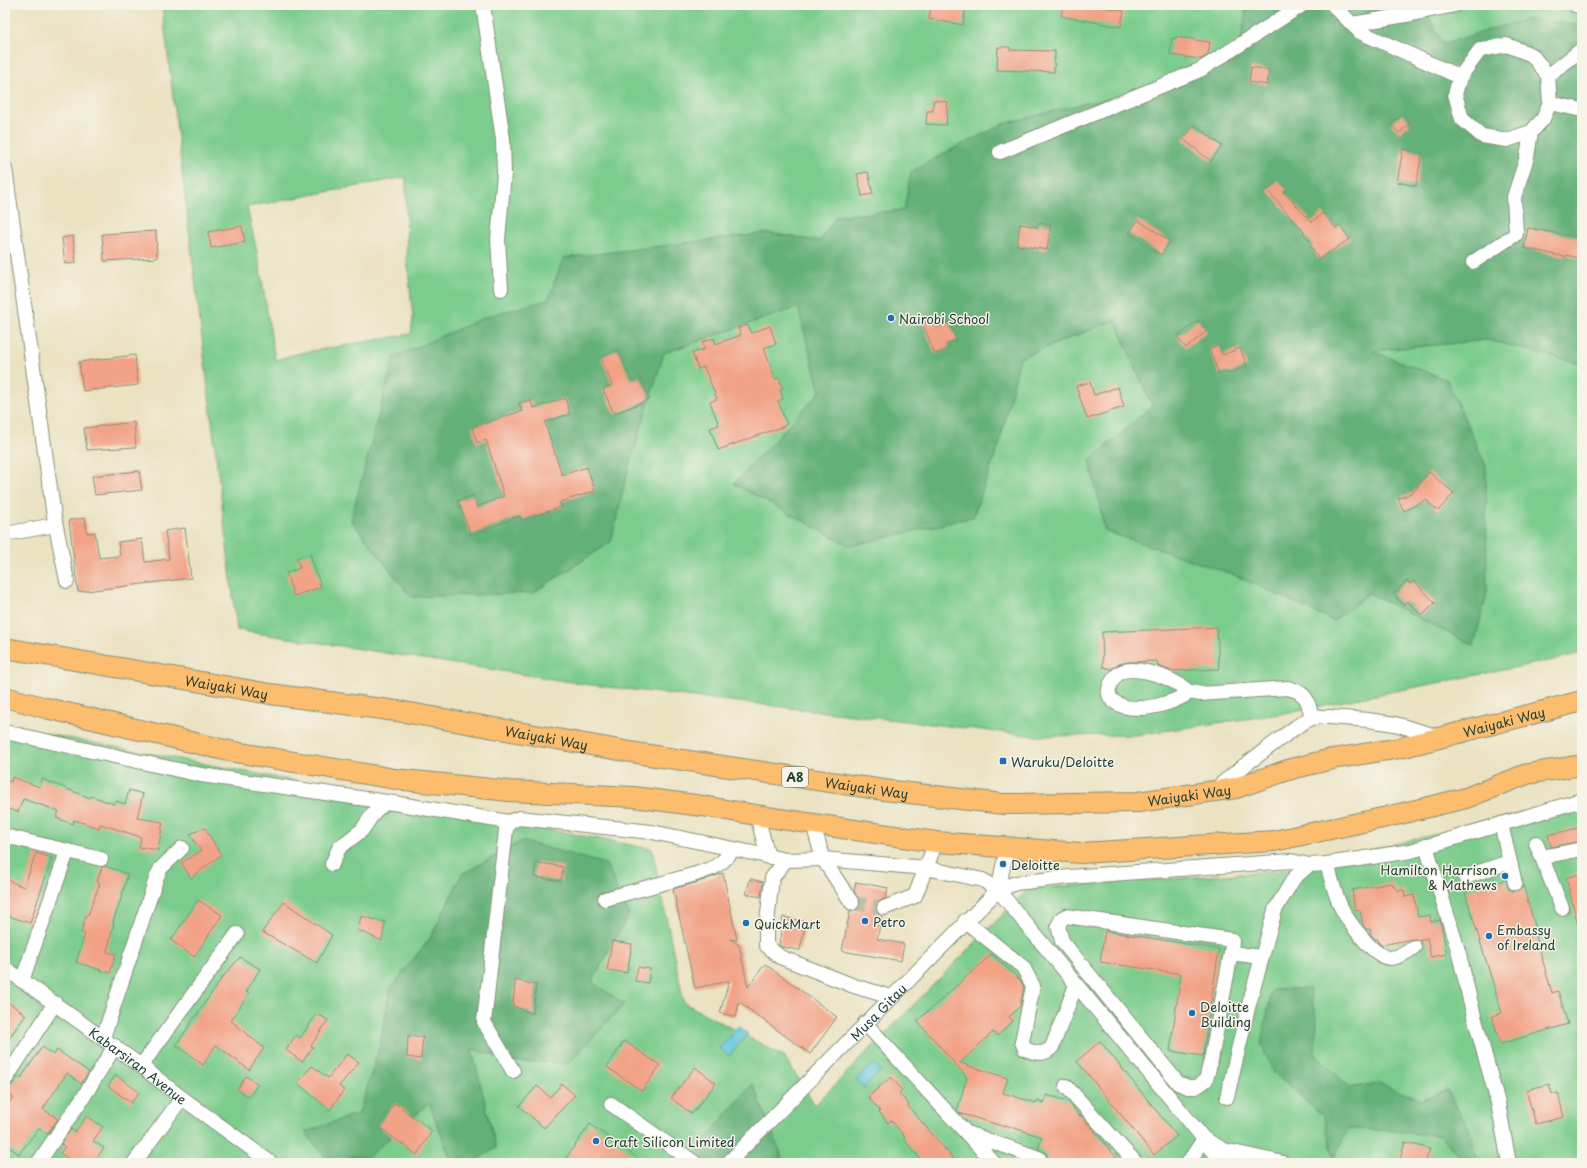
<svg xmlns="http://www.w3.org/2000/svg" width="1587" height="1168" font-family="'Playpen Sans',sans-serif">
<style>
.green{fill:#7bcc8d;stroke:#4d8460;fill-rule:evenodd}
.forest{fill:#64b078;stroke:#427656}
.water{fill:#5ec7da;stroke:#3e8287}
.building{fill:#f2a387}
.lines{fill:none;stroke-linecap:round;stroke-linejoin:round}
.minor-tunnel{stroke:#c1c1a5;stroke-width:14;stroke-dasharray:14 7;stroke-linecap:butt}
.minor-casing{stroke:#84907a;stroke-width:16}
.highway-casing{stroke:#84907a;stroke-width:22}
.minor{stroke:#fff;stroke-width:14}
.highway{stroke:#fcbd6e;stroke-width:20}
.poi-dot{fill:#1f6fb2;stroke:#f7f3e8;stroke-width:1.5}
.labels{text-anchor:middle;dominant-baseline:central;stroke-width:3;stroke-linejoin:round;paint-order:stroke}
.shield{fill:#f7f3e8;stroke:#60746a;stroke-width:1}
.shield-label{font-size:12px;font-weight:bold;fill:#1f3d34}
.poi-label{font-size:13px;fill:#1f3d34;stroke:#f7f3e8;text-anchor:start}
.street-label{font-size:13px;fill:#1f3d34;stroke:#f7f3e8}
</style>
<rect width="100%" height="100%" fill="#f7f3e8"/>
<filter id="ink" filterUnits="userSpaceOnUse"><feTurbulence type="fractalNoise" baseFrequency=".025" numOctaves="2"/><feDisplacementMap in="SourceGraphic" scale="8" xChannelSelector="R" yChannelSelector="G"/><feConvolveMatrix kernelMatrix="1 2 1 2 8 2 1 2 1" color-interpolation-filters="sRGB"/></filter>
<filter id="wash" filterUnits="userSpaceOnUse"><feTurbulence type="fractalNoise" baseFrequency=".012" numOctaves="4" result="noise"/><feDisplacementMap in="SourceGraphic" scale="16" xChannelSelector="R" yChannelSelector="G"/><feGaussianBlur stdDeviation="0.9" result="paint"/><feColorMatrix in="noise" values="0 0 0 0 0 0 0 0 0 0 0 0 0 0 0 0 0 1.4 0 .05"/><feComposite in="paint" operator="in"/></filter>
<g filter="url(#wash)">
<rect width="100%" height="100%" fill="#eae2c1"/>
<g class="green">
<path d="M162 5H1582V653L1548 661 1279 714 1135 735 1035 736 591 685 237 630ZM406 177 407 258 413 317 411 334 300 353 275 360 259 262 247 207Z"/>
<path d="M5 726 652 849 684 1003 784 1056 815 1105 1028 889 1279 871 1582 800V1163H5Z"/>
</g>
<g class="forest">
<path d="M1247 5H1424L1442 44 1527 19 1581 25 1582 364 1488 340 1372 351 1447 380 1486 466 1487 593 1474 646 1369 593 1334 621 1232 574 1105 531 1090 461 1152 406 1115 320 1020 358 999 445 973 517 850 546 734 484 820 392 798 307 664 353 627 474 611 542 533 593 411 597 351 520 394 357 488 316 548 300 563 258 767 233 820 241 836 216 904 210 911 172 943 154 1003 124 1085 103 1142 96 1239 51Z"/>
<path d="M522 841 606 864 629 914 592 982 624 1004 569 1063 518 1062 472 1049 496 1148 472 1163H452L429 1103 368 1157H325L305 1132 359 1113 380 1045 390 989 431 937 462 874Z"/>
<path d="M1309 988 1317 1020 1315 1054 1350 1088 1377 1083 1421 1100 1447 1090 1470 1131 1478 1163H1465L1441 1136 1381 1130 1348 1129 1334 1158 1323 1116 1274 1073 1261 1044 1272 990Z"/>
<path d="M753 1084 782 1157 780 1163H689L718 1124Z"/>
</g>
<g class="water">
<path d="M738 1026 748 1034 729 1056 719 1048Z"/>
<path d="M873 1063 881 1071 864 1088 856 1080Z"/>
</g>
<g id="blocks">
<g class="building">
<path d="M931 5H966L963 25 929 19Z"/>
<path d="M1063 5H1092L1124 11 1121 27 1061 16Z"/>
<path d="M1176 37 1210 42 1208 55 1201 59 1170 55 1172 38 1176 39Z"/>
<path d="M998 47H1010V50L1055 51 1054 72 997 70Z"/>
<path d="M1251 67 1269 70 1267 85 1249 82Z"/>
<path d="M933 100 948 102 946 125 926 124 927 111H933Z"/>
<path d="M1403 114 1410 124 1399 133 1391 124Z"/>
<path d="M1195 125 1222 146 1211 161 1183 139Z"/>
<path d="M1403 149 1422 153 1416 186 1397 182Z"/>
<path d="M868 172 873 194 862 196 857 174Z"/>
<path d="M1278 180 1287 190 1284 192 1312 222 1323 213 1336 228 1340 225 1350 239 1319 259 1310 245 1312 243 1303 233 1304 232 1267 190Z"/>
<path d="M1138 220 1170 241 1161 255 1129 233Z"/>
<path d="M1038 223 1051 225 1047 250 1017 245 1020 224 1038 227Z"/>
<path d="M242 226 245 242 211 248 208 232Z"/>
<path d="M1528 228 1582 238V259L1566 255 1565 257 1524 248Z"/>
<path d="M156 231 157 258 104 261 102 234Z"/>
<path d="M73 236 76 263 65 264 62 238Z"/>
<path d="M936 319 939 326 949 322 957 340 947 344 949 348 935 354 923 324Z"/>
<path d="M1198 320 1207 331 1186 348 1177 337Z"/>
<path d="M748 325 751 333 770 326 776 344 764 348 775 379 779 378 783 389 780 390 783 399 778 401 787 425 718 450 710 428 719 425 710 402 717 399 704 367 698 369 692 353 705 349 702 342 714 338 716 344 741 335 738 328Z"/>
<path d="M1219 345 1223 355 1240 348 1247 366 1228 374 1227 371 1219 374 1209 349Z"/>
<path d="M618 350 631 381 640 377 650 399 614 414 603 389 612 385 601 357Z"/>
<path d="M135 355 138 385 83 391 79 362Z"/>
<path d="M1090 382 1094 395 1118 387 1124 407 1087 419 1076 386Z"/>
<path d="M565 398 570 414 545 422 562 475 587 467 595 491 560 502 562 507 521 520 520 516 471 535 458 501 473 495 477 507 504 496 486 440 477 443 472 427 522 411 519 403 531 400 533 408Z"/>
<path d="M134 422 136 447 87 450 84 428Z"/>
<path d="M139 471 142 490 95 495 92 476Z"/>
<path d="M1429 472 1454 493 1438 511 1426 500 1404 511 1398 499 1413 492Z"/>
<path d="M85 518 87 533 95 532 99 558 120 556 118 542 142 539 145 562 169 559 165 531 185 528 191 578 78 592 69 520Z"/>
<path d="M310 554 321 587 294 596 286 573 300 568 296 558Z"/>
<path d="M1407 581 1410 584 1414 581 1435 603 1422 616 1407 601 1403 605 1393 594Z"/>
<path d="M1217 627 1219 669 1171 671 1158 666 1157 661 1128 662 1119 664 1111 669 1103 667 1102 632Z"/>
<path d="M12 777 40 787 42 779 90 798 91 796 114 804 115 801 125 804 129 790 143 794 137 818 163 822 158 850 139 847 141 837 100 824 99 828 74 820 73 824 56 818 59 811 23 799 18 812 5 808V780L11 782Z"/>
<path d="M1582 827V841L1551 847 1548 835Z"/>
<path d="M205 828 221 855 191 878 181 863 201 851 190 834Z"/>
<path d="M36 853 52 858 30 923 5 915V879L24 887Z"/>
<path d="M536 862 563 867 561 881 534 877Z"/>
<path d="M105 866 128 874 121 899 113 922H114L107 952 116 954 110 973 76 962 85 934 81 933 86 915H88L100 883 97 882 102 867Z"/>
<path d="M723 873 737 940 730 939 739 945 748 987 765 964 837 1017 810 1054 739 1002 736 1017 720 1013 729 981 695 988 673 889 699 882Z"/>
<path d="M1582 873V924L1578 925 1566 878Z"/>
<path d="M750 879 763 882 761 897 746 894Z"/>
<path d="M1506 880 1509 889 1513 891 1521 889 1523 885 1538 936 1536 937 1552 993 1558 991 1568 1024 1500 1044 1492 1016 1502 1013 1465 892Z"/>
<path d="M856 882 888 888 886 898 878 902 876 906V911L882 916 877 939 904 944 901 961 842 951 850 911 857 910 860 903 854 891Z"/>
<path d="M1392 883 1397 891 1404 890 1405 897 1414 895 1418 917 1430 915 1431 922 1440 920 1447 954 1431 957 1427 938 1418 940 1413 939 1381 945 1378 942V939H1375L1371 935 1370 929H1366L1363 925 1360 910 1355 911 1352 890Z"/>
<path d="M198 900 222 915 194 957 171 940Z"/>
<path d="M284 902 332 935 317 963 262 932Z"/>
<path d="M361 916 385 922 382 941 358 930Z"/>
<path d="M783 917 806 922 800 950 781 947 779 945Z"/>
<path d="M1105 931 1219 949 1203 1056 1170 1051 1181 974 1100 962Z"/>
<path d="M612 941 632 944 627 973 607 970Z"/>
<path d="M992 954 1020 980 1024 987 1020 1006 1009 1017 1013 1021 997 1036 993 1032 960 1063 1008 1078 1003 1093 1036 1103 1037 1101 1044 1103 1047 1095 1068 1101 1079 1116 1081 1115 1121 1163H1046L1047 1157 1046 1153 1038 1149 1042 1137 1005 1125V1127L989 1122 959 1113 957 1111 967 1077 917 1021Z"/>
<path d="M240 957 260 969 246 992 249 993 231 1021 264 1048 249 1070 216 1045 203 1065 176 1045 222 978Z"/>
<path d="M638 967 650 969 648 983 635 981Z"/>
<path d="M515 980 536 985 533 1014 513 1006Z"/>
<path d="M5 1000 26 1015 5 1043Z"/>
<path d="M317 1014 328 1020 311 1046 313 1047 302 1062 286 1050 296 1035 300 1038Z"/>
<path d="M408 1036 423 1037 421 1059 407 1057Z"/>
<path d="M624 1041 660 1065 642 1091 607 1067Z"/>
<path d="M1100 1041 1177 1136 1154 1155 1077 1061Z"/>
<path d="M42 1047 54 1055 57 1050 89 1072 81 1084 67 1073 43 1109 58 1119 47 1134 39 1128 19 1154 5 1144V1108L13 1097 5 1090V1088L12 1085 18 1076 21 1078Z"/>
<path d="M347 1054 359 1062 339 1086 344 1090 330 1110 297 1083 312 1066 328 1078Z"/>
<path d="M695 1067 716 1083 692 1114 671 1098Z"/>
<path d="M116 1075 139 1092 131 1103 108 1086Z"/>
<path d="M246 1076 258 1084 249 1097 237 1089Z"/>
<path d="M891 1077 902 1090 899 1093 909 1105 908 1106 957 1163H924L903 1138 905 1137 891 1120 888 1123 879 1112 880 1111 868 1097Z"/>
<path d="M562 1084 575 1095 544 1128 519 1106 537 1086 550 1097Z"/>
<path d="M1549 1084 1552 1094 1558 1093 1564 1117 1536 1124 1526 1090Z"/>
<path d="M395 1103 432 1131 417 1155 378 1126Z"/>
<path d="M87 1116 103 1127 93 1141 104 1148 93 1163H74L60 1153 65 1147 61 1144 71 1129 75 1132Z"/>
<path d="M590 1124 644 1163H573L566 1158Z"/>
<path d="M1405 1142 1430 1149 1425 1163H1399Z"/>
</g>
</g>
</g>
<g filter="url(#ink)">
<use href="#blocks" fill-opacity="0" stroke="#84907a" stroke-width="1"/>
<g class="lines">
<path class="minor-tunnel" d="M852 903 884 908"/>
<g class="minor-casing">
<g id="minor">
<path d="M483 5 503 139 504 174 498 239 501 289"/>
<path d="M1333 5 1360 32 1460 77"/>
<path d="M1575 5 1582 6"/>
<path d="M1352 24 1412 14 1455 5"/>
<path d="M1507 45 1532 55 1548 76 1550 103 1543 119 1531 132 1507 140 1482 136 1462 119 1455 94 1460 77 1480 50Z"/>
<path d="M1548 76 1582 49"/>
<path d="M1550 103 1582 110"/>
<path d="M1000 152 1200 70 1302 5"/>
<path d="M5 169 54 516 67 581"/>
<path d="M1473 262 1516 234 1514 197 1527 157 1531 132"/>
<path d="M5 534 55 525"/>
<path d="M1190 692C1177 701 1158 707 1142 708 1121 709 1096 700 1116 676 1127 662 1165 676 1178 684 1183 686 1186 691 1191 692 1194 693 1197 693 1200 694L1288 688C1307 693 1308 700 1312 718"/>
<path d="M5 732 201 775 387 802"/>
<path d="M1213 791 1245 765 1296 727 1307 720 1316 717H1329L1368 720 1395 724 1439 737"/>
<path d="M757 815 768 857"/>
<path d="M813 824 823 859 852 903"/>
<path d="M1501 824 1515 883"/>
<path d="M5 836 101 859"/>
<path d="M1536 843 1562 908"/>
<path d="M1426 846 1458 950 1474 1016 1498 1103 1509 1163"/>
<path d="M1542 857 1582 849"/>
<path d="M332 864 339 848 362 830 375 811 387 802 509 822"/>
<path d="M1327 864C1331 877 1334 892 1340 905 1346 919 1374 958 1390 958 1400 957 1407 953 1414 947"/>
<path d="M1465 877 1509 862"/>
<path d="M998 890 1016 883 1069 877 1291 861 1309 865"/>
<path d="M605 899 696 874 713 868 723 861 734 849"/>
<path d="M884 908 915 896 936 842"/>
<path d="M1066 916 1232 940 1231 953 1211 1060 1206 1080 1196 1087H1188L1178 1083 1062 941 1058 926 1062 918Z"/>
<path d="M965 921 1023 967 1033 986 1022 1042 1025 1049C1035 1053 1044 1056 1052 1047L1076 985"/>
<path d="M1231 953 1261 957"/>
<path id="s1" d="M5 968 141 1066 182 1098 271 1163"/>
<path d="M22 981 67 852"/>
<path d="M891 997 854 986 780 957 766 945V931L772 878 786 860 823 859 926 868 983 880 998 890 1204 1139 1188 1163"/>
<path d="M865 1023 994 1163"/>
<path d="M103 1038 157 876 161 868 182 848"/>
<path d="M141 1066 237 934"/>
<path d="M513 1071 484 1022 506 830 509 822 519 818 652 832 786 860"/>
<path d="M5 1080 55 1003"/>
<path d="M1066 1086 1136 1163"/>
<path d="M1227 1097 1248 1008 1275 910 1294 878 1309 865 1327 864 1411 851 1582 800"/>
<path d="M611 1104 695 1163"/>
<path d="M967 1133 1039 1158"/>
<path d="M1204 1139 1224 1150 1283 1163"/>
<path d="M1209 1146 1224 1163"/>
<path d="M38 1163 84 1096 115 1046"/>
<path d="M134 1163 182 1098"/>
<path id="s2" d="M728 1163 998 890 1007 848"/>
</g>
</g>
<g class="highway-casing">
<g id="highway">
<path id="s3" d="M5 648 270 694 404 712 642 754 884 790 1003 804 1138 802 1236 788 1291 769 1332 759 1400 748 1582 701"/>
<path d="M5 697 46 708 229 751 395 779 509 791 634 797 702 806 774 818 936 842 1081 853 1274 841 1387 817 1466 798 1527 774 1582 765"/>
</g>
</g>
<use href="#minor" class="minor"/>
<use href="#highway" class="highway"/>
</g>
</g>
<g class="poi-dot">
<circle cx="891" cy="318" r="4"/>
<rect x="999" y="757" width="8" height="8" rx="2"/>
<circle cx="1003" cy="864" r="4"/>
<circle cx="1505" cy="876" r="4"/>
<circle cx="865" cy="921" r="4"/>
<circle cx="746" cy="923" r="4"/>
<circle cx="1489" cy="936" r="4"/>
<circle cx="1192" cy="1013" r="4"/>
<circle cx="596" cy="1141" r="4"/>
</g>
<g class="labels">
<rect class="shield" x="782" y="767" width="26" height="20" rx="3"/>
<g class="shield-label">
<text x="795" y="777">A8</text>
</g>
<g class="poi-label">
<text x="899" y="318">Nairobi School</text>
<text x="1011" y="761">Waruku/Deloitte</text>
<text x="1011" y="864">Deloitte</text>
<text x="1497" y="869" text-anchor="end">Hamilton Harrison<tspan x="1497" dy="15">&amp; Mathews</tspan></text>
<text x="873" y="921">Petro</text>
<text x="754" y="923">QuickMart</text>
<text x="1497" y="929">Embassy<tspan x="1497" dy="15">of Ireland</tspan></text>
<text x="1200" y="1006">Deloitte<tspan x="1200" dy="15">Building</tspan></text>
<text x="604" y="1141">Craft Silicon Limited</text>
</g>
<g class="street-label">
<text stroke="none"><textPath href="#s3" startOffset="225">Waiyaki Way</textPath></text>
<text stroke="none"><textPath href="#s3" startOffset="1521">Waiyaki Way</textPath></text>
<text stroke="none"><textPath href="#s3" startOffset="549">Waiyaki Way</textPath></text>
<text stroke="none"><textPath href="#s3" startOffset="873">Waiyaki Way</textPath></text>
<text stroke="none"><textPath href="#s3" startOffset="1197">Waiyaki Way</textPath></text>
<text stroke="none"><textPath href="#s2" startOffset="213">Musa Gitau</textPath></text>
<text stroke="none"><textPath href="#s1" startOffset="165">Kabarsiran Avenue</textPath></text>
</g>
</g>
<rect width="1587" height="1168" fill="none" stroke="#f7f3e8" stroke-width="20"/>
</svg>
